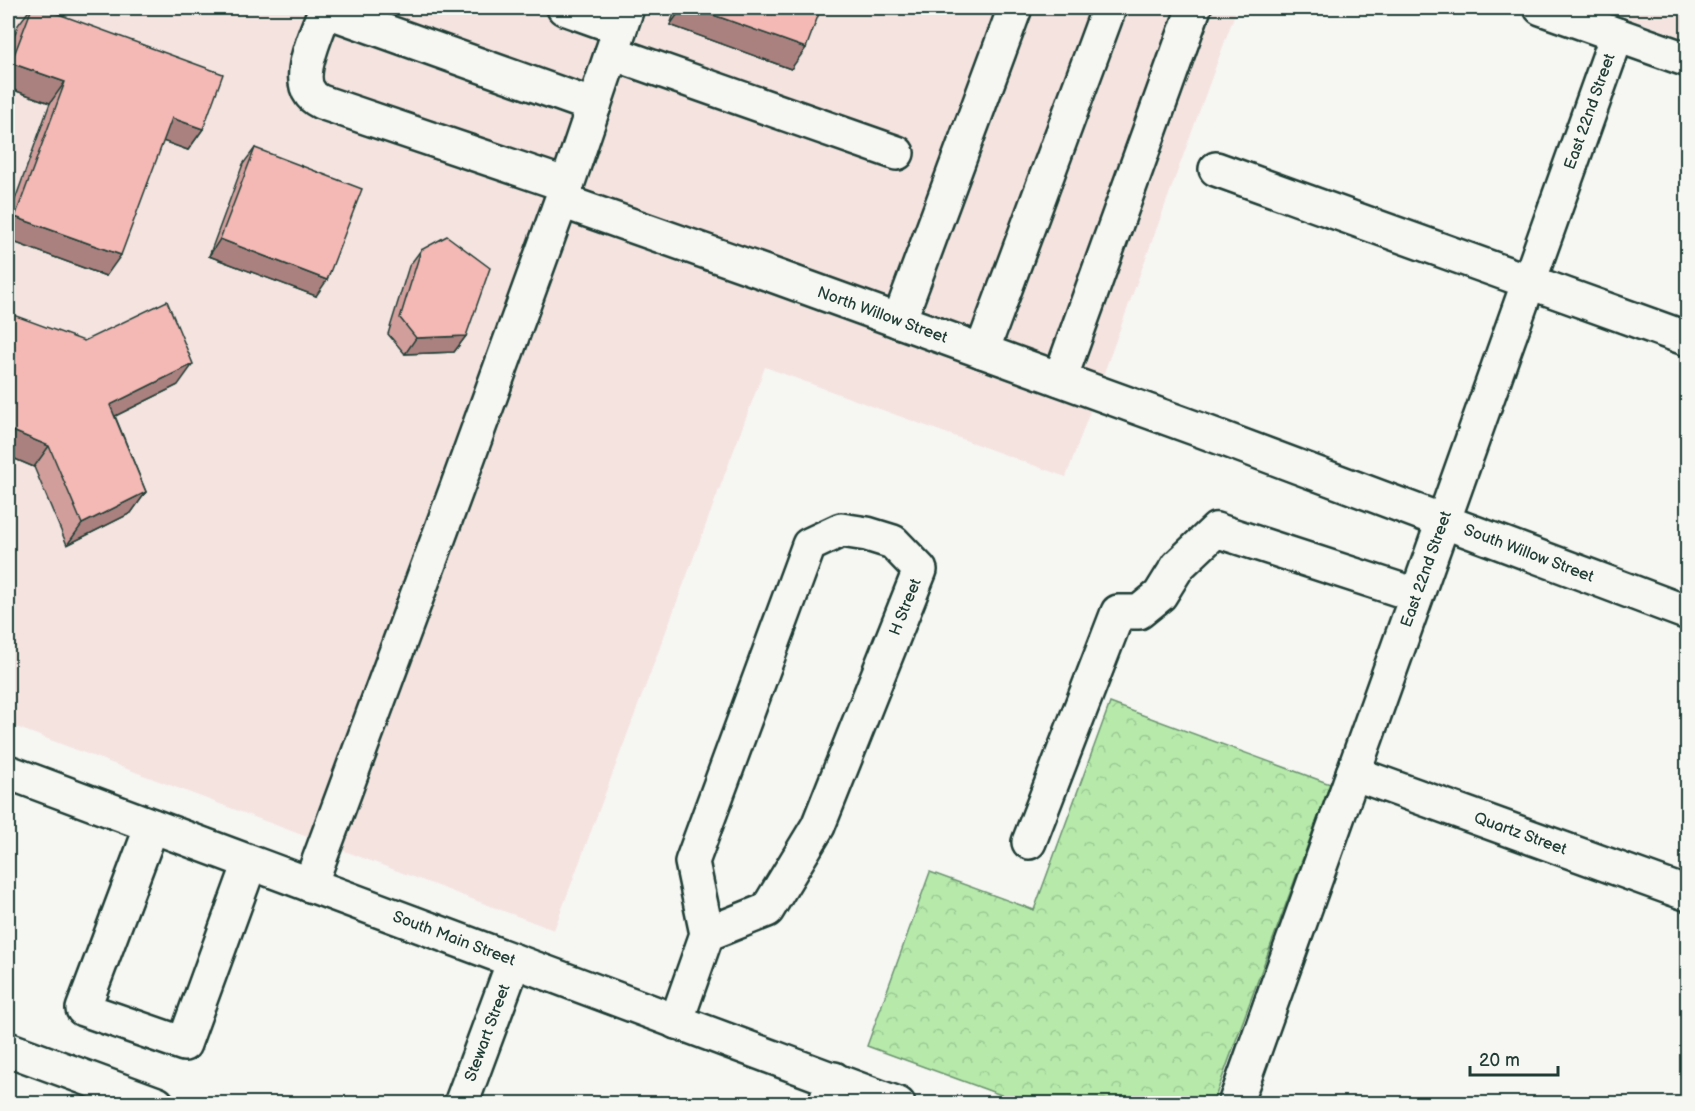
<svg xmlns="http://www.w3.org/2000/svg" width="1695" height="1111" font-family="'Balsamiq Sans',sans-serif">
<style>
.built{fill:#f5e3e0}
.park{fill:url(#park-crowns);stroke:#6a936f;stroke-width:1.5}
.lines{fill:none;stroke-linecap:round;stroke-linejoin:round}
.minor-casing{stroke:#1f3d34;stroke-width:38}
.major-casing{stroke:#1f3d34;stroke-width:38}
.minor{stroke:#f6f6f2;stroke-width:33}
.major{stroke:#f6f6f2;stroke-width:33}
.wall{fill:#d29e9c;stroke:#1f3d34;stroke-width:1.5}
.shaded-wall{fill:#ab817f;stroke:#1f3d34;stroke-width:1.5}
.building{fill:#f4b8b5;stroke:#1f3d34;stroke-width:1.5}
.labels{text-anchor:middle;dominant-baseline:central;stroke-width:4.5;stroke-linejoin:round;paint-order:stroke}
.street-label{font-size:16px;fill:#1f3d34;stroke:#f6f6f2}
</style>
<defs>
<pattern id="park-crowns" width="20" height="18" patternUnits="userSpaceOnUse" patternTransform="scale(1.5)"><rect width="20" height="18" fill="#b6e9aa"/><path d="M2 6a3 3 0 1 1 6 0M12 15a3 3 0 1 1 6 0" fill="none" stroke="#9cc993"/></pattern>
</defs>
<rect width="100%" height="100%" fill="#f6f6f2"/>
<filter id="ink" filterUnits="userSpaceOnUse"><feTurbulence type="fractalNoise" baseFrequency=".0167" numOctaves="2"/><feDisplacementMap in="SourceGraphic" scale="12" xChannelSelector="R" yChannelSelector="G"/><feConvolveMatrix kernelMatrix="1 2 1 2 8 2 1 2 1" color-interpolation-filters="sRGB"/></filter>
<g filter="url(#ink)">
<g class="built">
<path d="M8 8H1237L1066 477 765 367 554 930 8 724Z"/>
<path d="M1600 8H1687V39Z"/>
</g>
<path class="park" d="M1110 703 1330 784 1213 1103H1023L867 1046 930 872 1034 910Z"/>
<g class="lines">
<g class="minor-casing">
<g id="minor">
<path d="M326 8C319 27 296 75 310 93 312 97 317 100 321 102L567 185"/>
<path d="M564 8 620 28"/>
<path d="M1541 8 1688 60"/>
<path d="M325 10 594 106"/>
<path d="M612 53 897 153"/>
<path d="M1216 169 1688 339"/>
<path id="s1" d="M562 201 775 276 1203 431 1688 613"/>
<path d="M899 321 1015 8"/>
<path d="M982 351 1109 8"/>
<path d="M1060 379 1194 8"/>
<path id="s2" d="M1353 773 1688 894"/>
<path d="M152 826 83 1009 184 1044 250 863"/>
<path d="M1029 842 1118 612H1139L1160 595 1178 566 1216 530 1416 595"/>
<path d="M310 885 458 485 567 185 627 8"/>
<path id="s3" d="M676 1022 707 934 767 910 818 826 920 570 893 542 867 534 841 530 809 545 692 862 707 934"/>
<path d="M8 1049 157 1104"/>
<path id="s4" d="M461 1104 514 961"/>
<path d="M825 1104 834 1079"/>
<path id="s5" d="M1235 1104 1617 35"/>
</g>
</g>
<g class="major-casing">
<g id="major">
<path id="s6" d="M8 772 898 1104"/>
</g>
</g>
<use href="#minor" class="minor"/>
<use href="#major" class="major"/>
</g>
<g class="wall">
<path d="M31 8H42L203 129 188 150 163 141 106 276 8 240V219L50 103 8 88V54L18 25Z"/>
<path d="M676 8H821L791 69 670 25Z"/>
<path d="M255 148 316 296 209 256 243 164Z"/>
<path d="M421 250 466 336 454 352 405 354 388 334 409 266Z"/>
<path d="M178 385 115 416 146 492 131 513 67 545 34 467 8 456Z"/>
</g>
<g class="shaded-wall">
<path d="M682 8H694L806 48 791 69 670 25Z"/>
<path d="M11 63 65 82 50 103 8 88V68Z"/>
<path d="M172 118 203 129 188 150 157 139Z"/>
<path d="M15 217 121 255 106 276 8 240V228Z"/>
<path d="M220 239 327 280 316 296 209 256Z"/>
<path d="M466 336 454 352 405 354 416 338Z"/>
<path d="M193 364 178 385 95 426 110 405Z"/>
<path d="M8 429 49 446 34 467 8 456Z"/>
<path d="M146 492 131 513 67 545 82 524Z"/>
</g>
<g class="building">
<path d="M32 8H42L223 74 203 129 172 118 121 255 15 217 65 82 11 63Z"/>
<path d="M694 8H821L806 48Z"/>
<path d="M255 148 362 189 327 280 220 239Z"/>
<path d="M447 236 490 268 466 336 416 338 400 318 421 250Z"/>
<path d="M167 301 193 364 110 405 146 492 82 524 49 446 8 429V313L84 341Z"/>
</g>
</g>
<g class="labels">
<g class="street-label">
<text stroke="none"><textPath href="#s5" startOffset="1054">East 22nd Street</textPath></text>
<text stroke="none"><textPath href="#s1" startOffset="340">North Willow Street</textPath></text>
<text stroke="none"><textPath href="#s1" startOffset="1029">South Willow Street</textPath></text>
<text stroke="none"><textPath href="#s5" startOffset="568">East 22nd Street</textPath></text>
<text stroke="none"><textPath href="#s3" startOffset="492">H Street</textPath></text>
<text stroke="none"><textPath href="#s2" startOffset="178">Quartz Street</textPath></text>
<text stroke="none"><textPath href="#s6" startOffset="476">South Main Street</textPath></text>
<text stroke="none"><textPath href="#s4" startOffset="76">Stewart Street</textPath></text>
</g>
</g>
<rect width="1695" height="1111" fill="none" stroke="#f6f6f2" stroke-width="30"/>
<rect x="15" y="15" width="1665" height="1081" fill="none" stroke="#1f3d34" stroke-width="2" filter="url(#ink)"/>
<path d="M1470 1066v9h88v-9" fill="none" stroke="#1f3d34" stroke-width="3"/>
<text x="1479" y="1066" font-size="18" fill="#1f3d34" stroke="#f6f6f2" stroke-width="4.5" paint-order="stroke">20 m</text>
</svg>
